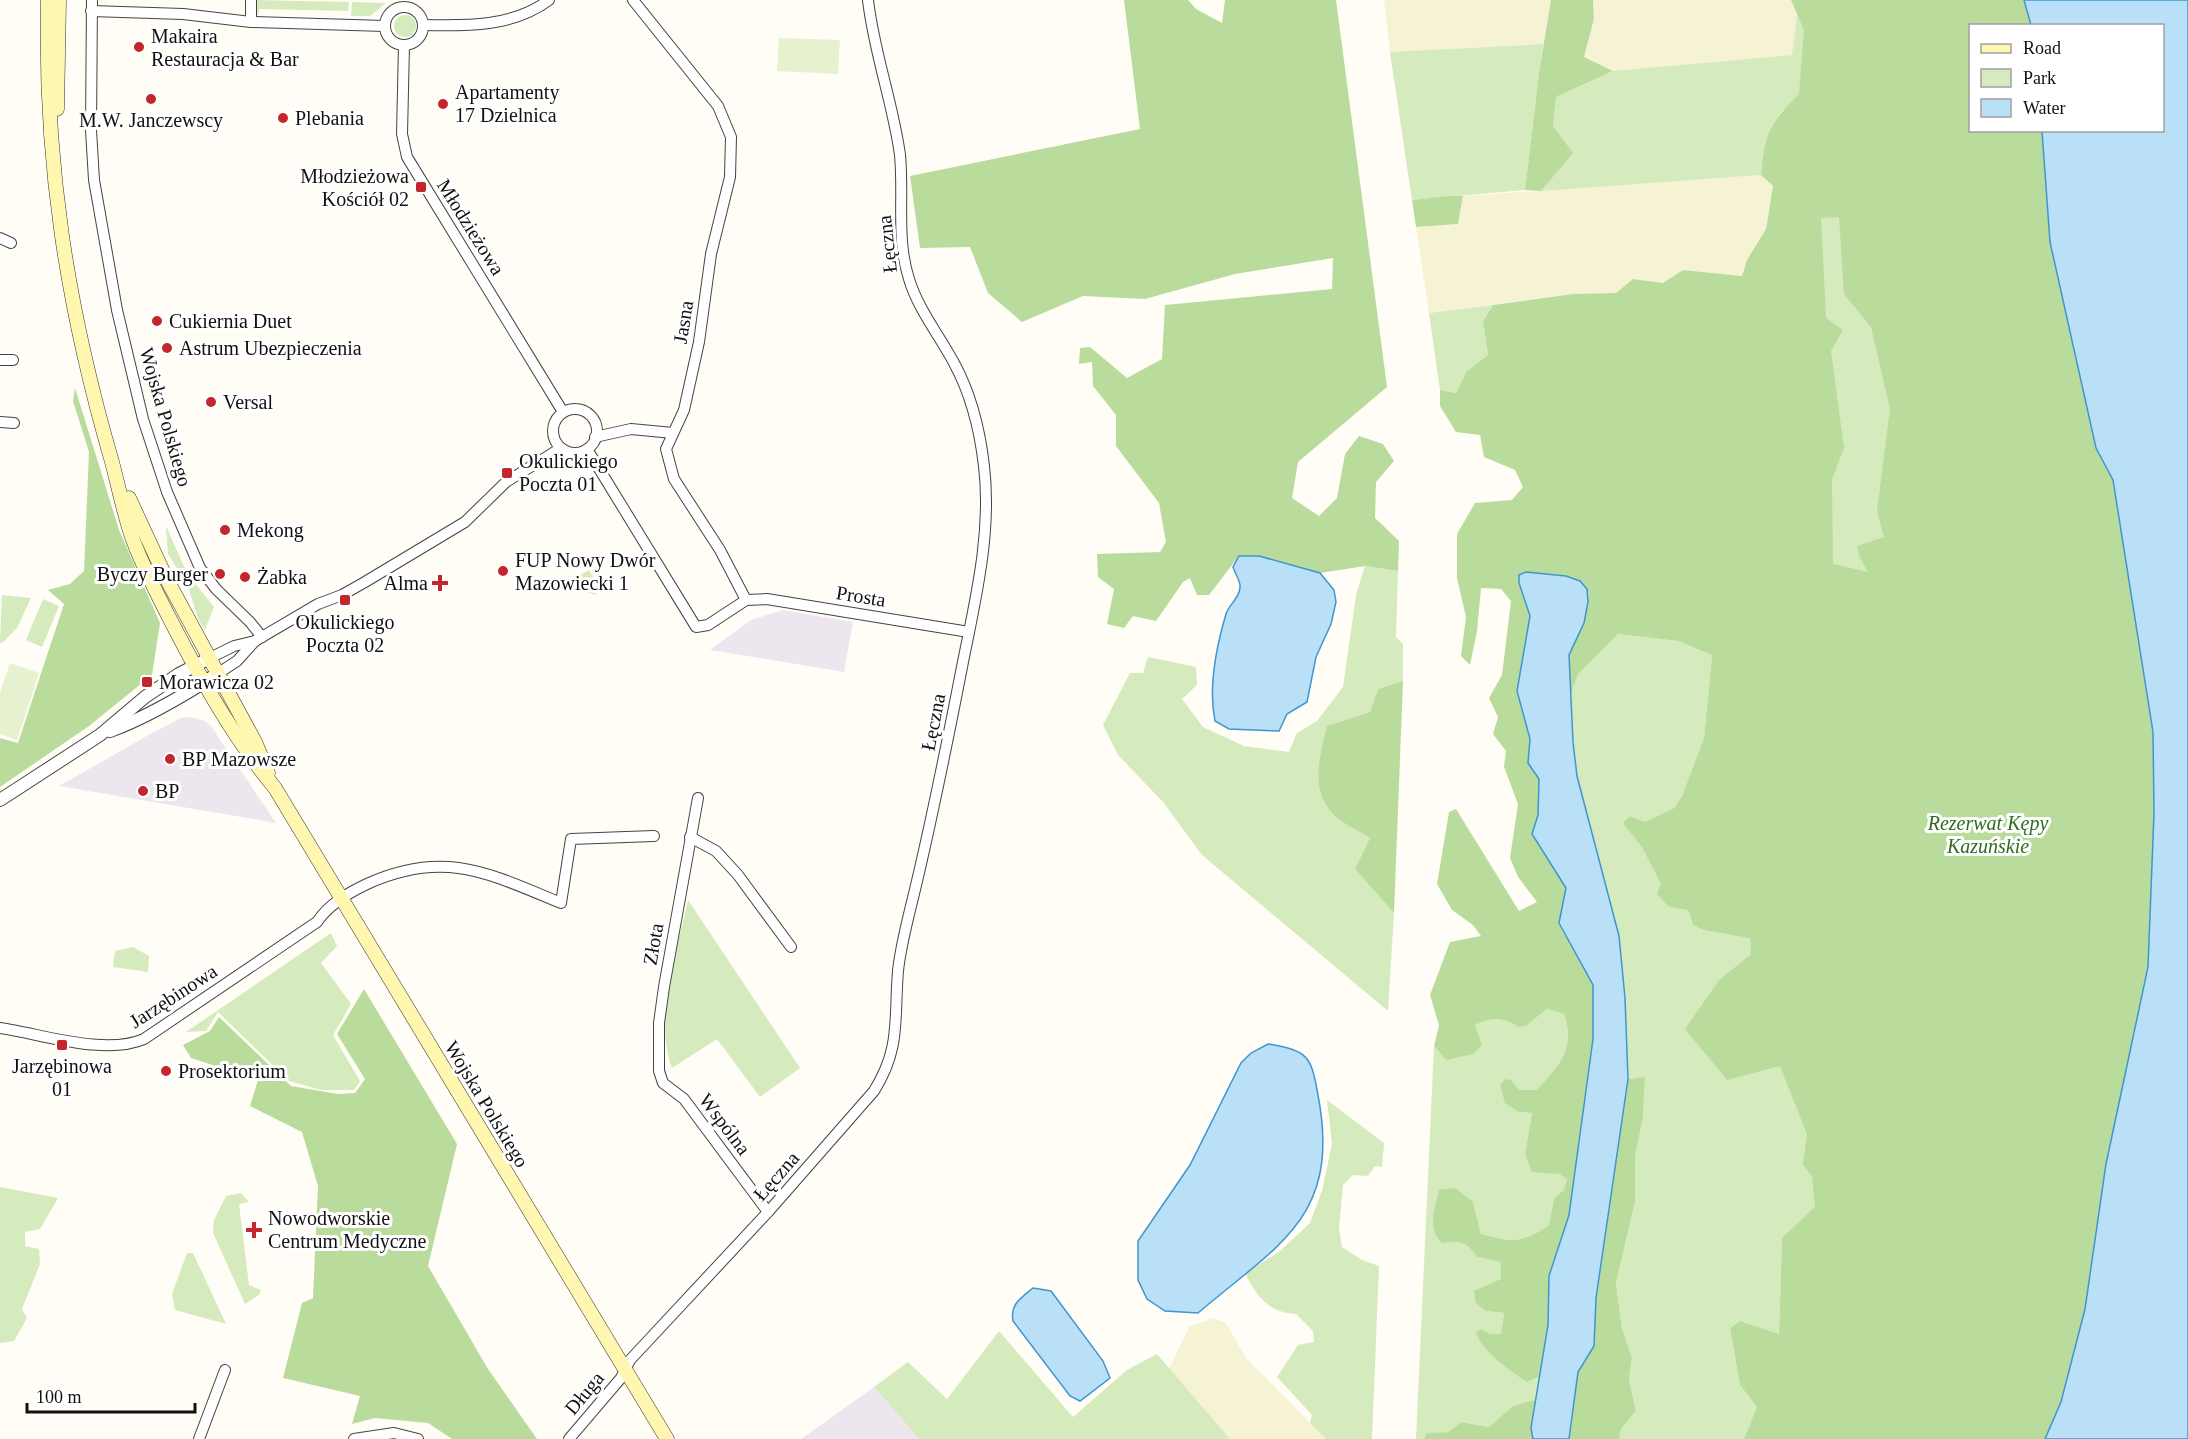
<svg xmlns="http://www.w3.org/2000/svg" width="2188" height="1439" font-family="'Times New Roman',serif">
<style>
.industrial{fill:#eee6ef}
.farmland{fill:#f6f3d4}
.green{fill:#d5ebbd;fill-rule:evenodd}
.forest{fill:#b9dc9c;fill-rule:evenodd}
.pitch{fill:#e6f2cf}
.water{fill:#b9e0f7;stroke:#3f96cf;stroke-width:1.5}
.lines{fill:none;stroke-linecap:round;stroke-linejoin:round}
.minor-casing{stroke:#444;stroke-width:12}
.tertiary-casing{stroke:#444;stroke-width:14}
.secondary-casing{stroke:#333;stroke-width:15}
.minor{stroke:#fff;stroke-width:10}
.tertiary{stroke:#fff;stroke-width:12}
.secondary{stroke:#fff6b0;stroke-width:14}
.poi-dot{fill:#c4262e;stroke:#fff;stroke-width:2}
.labels{text-anchor:middle;dominant-baseline:central;stroke-width:6;stroke-linejoin:round;paint-order:stroke}
.poi-label{font-size:20px;fill:#111;stroke:#fff;text-anchor:start}
.street-label{font-size:20px;fill:#111;stroke:#fff}
.park-label{font-size:20px;font-style:italic;fill:#2f6b1f;stroke:#fff}
</style>
<rect width="100%" height="100%" fill="#fffdf5"/>
<g class="industrial">
<path d="M783 610 853 622 844 672 710 650 751 620Z"/>
<path d="M190 717 205 721 211 726 276 823 59 786 154 732 181 718Z"/>
<path d="M874 1387 919 1439H801Z"/>
</g>
<g class="farmland">
<path d="M1384 0H1551L1543 44 1390 52Z"/>
<path d="M1593 0H1791L1804 30 1802 54 1613 71 1584 57 1594 19Z"/>
<path d="M1761 175 1773 186 1766 229 1747 260 1742 276 1683 270 1663 283 1633 279 1616 293 1573 294 1429 313 1416 227 1458 224 1463 196Z"/>
<path d="M1213 1318 1226 1323 1246 1358 1326 1439H1230L1169 1369 1189 1327Z"/>
</g>
<g class="green">
<path d="M254 0 349 2 348 11 259 9 258 17Z"/>
<path d="M1799 0H2188V1439H1812L1782 1238 1779 1335 1740 1321 1730 1328 1740 1385 1757 1407 1744 1439H1619L1621 1429 1636 1411 1629 1379 1632 1358 1622 1328 1616 1283 1635 1204V1157L1643 1117 1645 1077 1628 1079 1625 998 1619 936 1577 776 1569 698 1579 673 1618 634 1678 641 1712 655 1704 738 1682 796 1674 808 1645 822 1630 816 1661 884 1688 910 1693 925 1703 930 1750 937 1751 954 1720 979 1780 1065 1795 1102 1790 104C1767 122 1764 147 1761 175L1541 191 1572 153 1553 126 1556 97 1613 71 1792 55ZM1970 26H2162V130H1970Z"/>
<path d="M352 2 386 3 370 16H351Z"/>
<circle cx="405" cy="26" r="11"/>
<path d="M1543 44 1525 190 1412 200 1390 52Z"/>
<path d="M1493 305 1483 321 1488 355 1466 372 1456 393 1440 390 1429 313Z"/>
<path d="M166 526 187 573 214 607 205 630 198 619 188 586 168 554Z"/>
<path d="M1365 566 1398 571 1396 637 1403 644V681L1378 689 1370 712 1328 726 1334 815 1370 838 1355 869 1394 913 1388 1011 1202 855 1163 802 1118 755 1103 725 1130 673H1143L1148 657 1196 667 1197 685 1182 699 1203 727 1244 746 1289 752 1297 733 1317 721 1343 687 1356 595Z"/>
<path d="M589 570 598 585 596 595 574 588 573 579Z"/>
<path d="M2 595 31 598 17 628 2 643H0Z"/>
<path d="M43 599 59 606 42 647 26 640Z"/>
<path d="M688 900 800 1068 760 1097 717 1039 672 1068C653 1016 677 952 688 900Z"/>
<path d="M331 933 337 946 321 963 351 1004 333 1035 360 1081 354 1090H321L289 1081 218 1012 206 1031 186 1032Z"/>
<path d="M133 947 149 956 148 972 113 967 115 951Z"/>
<path d="M1547 1009 1564 1014C1576 1049 1559 1065 1537 1090H1519L1511 1080 1519 1112 1532 1113 1525 1154 1567 1179 1564 1190 1554 1198 1549 1225C1521 1244 1513 1242 1481 1234L1473 1202 1459 1240 1468 1244 1477 1257 1500 1262 1501 1279 1476 1304 1486 1311 1504 1313 1501 1334H1491L1481 1329 1525 1382 1541 1376 1537 1399 1513 1406 1489 1427 1461 1422 1448 1432 1427 1433 1424 1439H1416L1434 1046 1446 1060 1481 1045 1475 1025C1490 1017 1504 1017 1518 1027L1526 1026Z"/>
<path d="M1327 1100 1384 1143 1382 1167 1375 1166 1368 1176 1353 1175 1343 1185 1339 1228 1342 1247 1362 1260 1379 1266 1372 1439H1326L1310 1423 1312 1415 1277 1377 1298 1345 1314 1342 1313 1331 1296 1314C1269 1313 1256 1296 1245 1273L1279 1252 1310 1223 1322 1191 1332 1144Z"/>
<path d="M0 1187 58 1198 40 1229 25 1232V1246L39 1249 40 1264 22 1309 27 1318 14 1341 0 1343Z"/>
<path d="M241 1193 249 1202 239 1204 249 1285 261 1290 259 1295 245 1304 213 1233 214 1220 226 1196Z"/>
<path d="M187 1253H193L226 1324 175 1310 172 1294Z"/>
<path d="M999 1331 1073 1417 1127 1370 1157 1354 1230 1439H919L874 1387 908 1362 947 1399Z"/>
</g>
<g class="forest">
<path d="M1124 0H1188L1196 9 1222 23 1225 0H1336L1387 387 1298 462 1292 498 1319 516 1337 498 1345 454 1359 436 1383 444 1394 461 1376 482 1375 518 1399 541 1398 571 1365 566 1320 573 1259 556H1239L1209 595H1197L1190 578 1183 582 1156 621 1133 616 1124 628 1107 624 1114 589 1098 577 1097 554 1160 552 1166 542 1159 503 1116 446V415L1093 386 1092 362 1079 364 1080 348 1090 347 1127 378 1162 359 1165 305 1332 289 1333 258 1235 274 1145 299 1083 296 1022 322 988 293 970 247 920 248 910 176 1140 129Z"/>
<path d="M1551 0H1593L1594 19 1584 57 1613 71 1556 97 1553 126 1573 153 1541 191 1525 190 1540 66Z"/>
<path d="M1791 0H2024L2031 25 1970 26V130L2042 131 2050 242 2096 448 2113 480 2153 732 2154 813 2148 967 2106 1164 2085 1309 2061 1402 2045 1439H1744L1757 1407 1740 1385 1730 1328 1740 1321 1779 1334 1782 1238 1815 1207 1812 1176 1803 1165 1807 1134 1780 1066 1727 1080 1685 1029 1720 979 1751 954 1750 938 1703 930 1693 925 1688 910 1669 907 1657 894 1661 884 1642 847 1623 823 1630 816 1645 822 1674 808 1682 796 1704 738 1712 655 1678 641 1618 634 1579 673 1569 698V655L1584 623 1519 583 1530 616 1517 691 1530 739 1528 763 1539 779 1538 815 1532 834 1566 888 1559 923 1593 985V1039L1569 1215 1549 1276 1548 1325 1541 1376 1526 1382C1508 1368 1485 1355 1476 1333L1481 1329 1491 1334H1501L1504 1313 1486 1311 1476 1304 1474 1291 1501 1279 1500 1262 1477 1257C1466 1241 1460 1240 1442 1243 1427 1230 1435 1207 1439 1190L1455 1188 1473 1202 1481 1234C1513 1242 1521 1244 1549 1225L1554 1198 1564 1190 1567 1179 1559 1174 1532 1172 1525 1154 1532 1113 1519 1112 1505 1103 1500 1085 1505 1079 1511 1080 1519 1090H1537C1559 1065 1576 1049 1564 1014L1547 1009 1526 1026 1518 1027C1504 1017 1490 1017 1475 1025L1482 1045 1473 1054 1446 1060 1434 1046 1439 1025 1430 995 1450 942 1481 936 1473 925 1452 910 1437 884 1449 812 1456 809 1519 911 1537 902 1518 877 1510 858 1518 804 1504 767 1506 751 1493 734 1498 717 1489 698 1502 675 1511 601 1501 589 1481 588 1477 631 1470 665 1461 656 1466 617 1457 578V534L1475 503 1512 500 1523 487 1515 470 1484 457 1480 435 1456 432 1440 406V390L1456 393 1466 372 1488 355 1483 321 1493 305 1573 294 1616 293 1633 279 1663 283 1683 270 1742 276 1747 260 1766 229 1773 186 1761 175C1765 133 1769 124 1799 94L1804 30ZM1839 217 1844 294 1871 327 1890 409 1877 511 1884 537 1857 546 1859 556 1868 572 1833 564 1832 480 1844 448 1831 351 1843 330 1826 318 1821 218Z"/>
<path d="M1449 196H1463L1458 224 1416 227 1412 200Z"/>
<path d="M75 388 119 530 160 623 152 675 89 726 0 787V738L18 743 64 604 48 590 70 584 84 571 89 452 73 401Z"/>
<path d="M1403 681 1394 913 1355 869 1370 838C1359 831 1344 824 1334 815 1309 789 1320 757 1327 726L1370 712 1378 689Z"/>
<path d="M364 989 457 1144 428 1266 488 1369 537 1439H452L428 1423 375 1418 352 1424 360 1396 283 1378 302 1303 313 1298 318 1186 302 1132 250 1106 258 1080 191 1058 183 1045 210 1031 219 1017 291 1086 338 1094 355 1093 365 1079 337 1034Z"/>
<path d="M1645 1077 1643 1117 1635 1157V1203L1616 1283 1622 1328 1632 1358 1629 1379 1636 1411 1621 1429 1619 1439H1569L1578 1371 1594 1346 1596 1298 1628 1079Z"/>
<path d="M1537 1399 1531 1428 1533 1439H1424L1426 1433 1448 1432 1461 1422 1489 1427 1513 1406Z"/>
</g>
<g class="pitch">
<path d="M779 38 840 40 838 74 777 71Z"/>
<path d="M10 663 39 673 17 740 0 734V693Z"/>
</g>
<g class="water">
<path d="M2024 0H2188V1439H2045L2061 1402 2085 1309 2106 1164 2148 967 2154 813 2153 732 2113 480 2096 448 2050 242 2042 131 2162 130V26L2031 25Z"/>
<path d="M1239 556H1259L1320 573 1334 590 1336 602 1331 624 1316 657 1307 702 1287 714 1279 731 1229 729 1215 721C1208 687 1216 648 1226 614 1229 604 1241 597 1240 585 1239 579 1235 573 1233 567Z"/>
<path d="M1526 572 1566 576 1580 581 1587 589 1588 602 1584 623 1569 655 1573 742 1577 776 1619 936 1625 998 1628 1079 1596 1298 1594 1346 1578 1372 1569 1439H1533L1531 1428 1548 1325 1549 1276 1569 1215 1593 1039V985L1559 923 1566 888 1532 834 1538 815 1539 779 1528 763 1530 739 1517 691 1530 616 1519 583V575Z"/>
<path d="M1268 1044C1308 1051 1311 1055 1318 1095 1341 1217 1280 1243 1198 1313L1165 1311 1147 1299 1138 1280V1241L1190 1165 1241 1063 1251 1053Z"/>
<path d="M1033 1288 1051 1291 1103 1361 1110 1378 1080 1401 1070 1396 1013 1321C1010 1304 1021 1298 1033 1288Z"/>
</g>
<g class="lines">
<g class="minor-casing">
<g id="minor">
<path d="M92 0 91 130 94 180 117 310 143 419 167 492 200 568 216 589 250 622 262 637"/>
<path d="M633 0 718 106 731 137 730 177 711 254 699 342 684 410 666 449 674 479 720 550 746 600"/>
<circle cx="404" cy="26" r="19"/>
<path d="M91 11 183 14 251 22 385 26"/>
<path d="M251 22V0"/>
<path d="M424 25C467 26 513 27 549 0"/>
<path d="M404 45 402 134 407 157 563 412"/>
<path d="M0 238 11 243"/>
<path d="M0 360H13"/>
<circle cx="575" cy="431" r="22"/>
<path d="M0 422 14 423"/>
<path d="M595 437 631 429 673 433"/>
<path d="M587 449 696 627 708 625 746 600"/>
<path d="M746 600 767 599 969 632"/>
<path d="M208 659 234 646 255 641 318 604 342 595 365 582 465 522 506 482 561 448"/>
<path d="M217 674 237 661 255 641"/>
<path d="M698 798 664 987 659 1023V1071L663 1083 684 1099 768 1212"/>
<path d="M690 837 716 851 738 875 791 947"/>
<path d="M0 1028C42 1034 105 1056 144 1039L317 922C329 904 348 893 367 884 444 849 488 873 561 903L571 839 654 836"/>
<path d="M199 1439 225 1370"/>
<path d="M354 1439 394 1433 418 1439"/>
<path d="M569 1439 621 1378 630 1360 768 1212 874 1091C901 1048 894 1019 898 971 900 951 905 931 910 910 930 830 946 749 962 667 975 601 992 534 984 466 980 431 971 394 954 363 939 335 918 309 909 279 896 239 904 196 900 155 893 103 874 53 868 0"/>
</g>
</g>
<g class="tertiary-casing">
<g id="tertiary">
<path d="M110 731C148 717 183 696 217 674"/>
<path d="M0 800 100 735 145 697 179 674 208 659"/>
</g>
</g>
<g class="secondary-casing">
<g id="secondary">
<path d="M48 0C44 161 67 307 112 462 119 488 124 515 133 540 144 569 158 596 172 623 202 681 233 737 275 788L667 1439"/>
<path d="M57 109 59 0"/>
<path d="M129 498 166 578 255 742 268 773"/>
</g>
</g>
<use href="#minor" class="minor"/>
<use href="#tertiary" class="tertiary"/>
<use href="#secondary" class="secondary"/>
</g>
<g class="poi-dot">
<circle cx="139" cy="47" r="6"/>
<circle cx="151" cy="99" r="6"/>
<circle cx="443" cy="104" r="6"/>
<circle cx="283" cy="118" r="6"/>
<rect x="415" y="181" width="12" height="12" rx="3"/>
<circle cx="157" cy="321" r="6"/>
<circle cx="167" cy="348" r="6"/>
<circle cx="211" cy="402" r="6"/>
<rect x="501" y="467" width="12" height="12" rx="3"/>
<circle cx="225" cy="530" r="6"/>
<circle cx="503" cy="571" r="6"/>
<circle cx="220" cy="574" r="6"/>
<circle cx="245" cy="577" r="6"/>
<path d="M437 574h6v6h6v6h-6v6h-6v-6h-6v-6h6z"/>
<rect x="339" y="594" width="12" height="12" rx="3"/>
<rect x="141" y="676" width="12" height="12" rx="3"/>
<circle cx="170" cy="759" r="6"/>
<circle cx="143" cy="791" r="6"/>
<rect x="56" y="1039" width="12" height="12" rx="3"/>
<circle cx="166" cy="1071" r="6"/>
<path d="M251 1221h6v6h6v6h-6v6h-6v-6h-6v-6h6z"/>
</g>
<g class="labels">
<g class="poi-label">
<text x="151" y="36">Makaira<tspan x="151" dy="23">Restauracja &amp; Bar</tspan></text>
<text x="455" y="92">Apartamenty<tspan x="455" dy="23">17 Dzielnica</tspan></text>
<text x="295" y="118">Plebania</text>
<text x="151" y="120" text-anchor="middle">M.W. Janczewscy</text>
<text x="409" y="176" text-anchor="end">Młodzieżowa<tspan x="409" dy="23">Kościół 02</tspan></text>
<text x="169" y="321">Cukiernia Duet</text>
<text x="179" y="348">Astrum Ubezpieczenia</text>
<text x="223" y="402">Versal</text>
<text x="519" y="461">Okulickiego<tspan x="519" dy="23">Poczta 01</tspan></text>
<text x="237" y="530">Mekong</text>
<text x="515" y="560">FUP Nowy Dwór<tspan x="515" dy="23">Mazowiecki 1</tspan></text>
<text x="208" y="574" text-anchor="end">Byczy Burger</text>
<text x="257" y="577">Żabka</text>
<text x="428" y="583" text-anchor="end">Alma</text>
<text x="345" y="622" text-anchor="middle">Okulickiego<tspan x="345" dy="23">Poczta 02</tspan></text>
<text x="159" y="682">Morawicza 02</text>
<text x="182" y="759">BP Mazowsze</text>
<text x="155" y="791">BP</text>
<text x="62" y="1066" text-anchor="middle">Jarzębinowa<tspan x="62" dy="23">01</tspan></text>
<text x="178" y="1071">Prosektorium</text>
<text x="268" y="1218">Nowodworskie<tspan x="268" dy="23">Centrum Medyczne</tspan></text>
</g>
<g class="street-label">
<text transform="translate(471 227) rotate(58)">Młodzieżowa</text>
<text transform="translate(887 244) rotate(-96)">Łęczna</text>
<text transform="translate(683 322) rotate(-81)">Jasna</text>
<text transform="translate(166 417) rotate(74)">Wojska Polskiego</text>
<text transform="translate(861 596) rotate(9)">Prosta</text>
<text transform="translate(933 722) rotate(-79)">Łęczna</text>
<text transform="translate(653 944) rotate(-80)">Złota</text>
<text transform="translate(173 996) rotate(-33)">Jarzębinowa</text>
<text transform="translate(487 1104) rotate(59)">Wojska Polskiego</text>
<text transform="translate(725 1124) rotate(53)">Wspólna</text>
<text transform="translate(776 1176) rotate(-49)">Łęczna</text>
<text transform="translate(584 1393) rotate(-50)">Długa</text>
</g>
<g class="park-label">
<text x="1988" y="823">Rezerwat Kępy<tspan x="1988" dy="23">Kazuńskie</tspan></text>
</g>
</g>
<rect x="1969" y="24" width="195" height="108" fill="#ffffff" stroke="#a0a0a0" stroke-width="1.5"/>
<rect x="1981" y="44" width="30" height="9" fill="#fff6b0" stroke="#a0a0a0" stroke-width="1.5"/>
<text x="2023" y="54" font-size="18" fill="#111111">Road</text>
<rect x="1981" y="69" width="30" height="18" fill="#d5ebbd" stroke="#a0a0a0" stroke-width="1.5"/>
<text x="2023" y="84" font-size="18" fill="#111111">Park</text>
<rect x="1981" y="99" width="30" height="18" fill="#b9e0f7" stroke="#a0a0a0" stroke-width="1.5"/>
<text x="2023" y="114" font-size="18" fill="#111111">Water</text>
<path d="M27 1403v9h168v-9" fill="none" stroke="#111111" stroke-width="3"/>
<text x="36" y="1403" font-size="18" fill="#111111" stroke="#ffffff" stroke-width="4.5" paint-order="stroke">100 m</text>
</svg>
